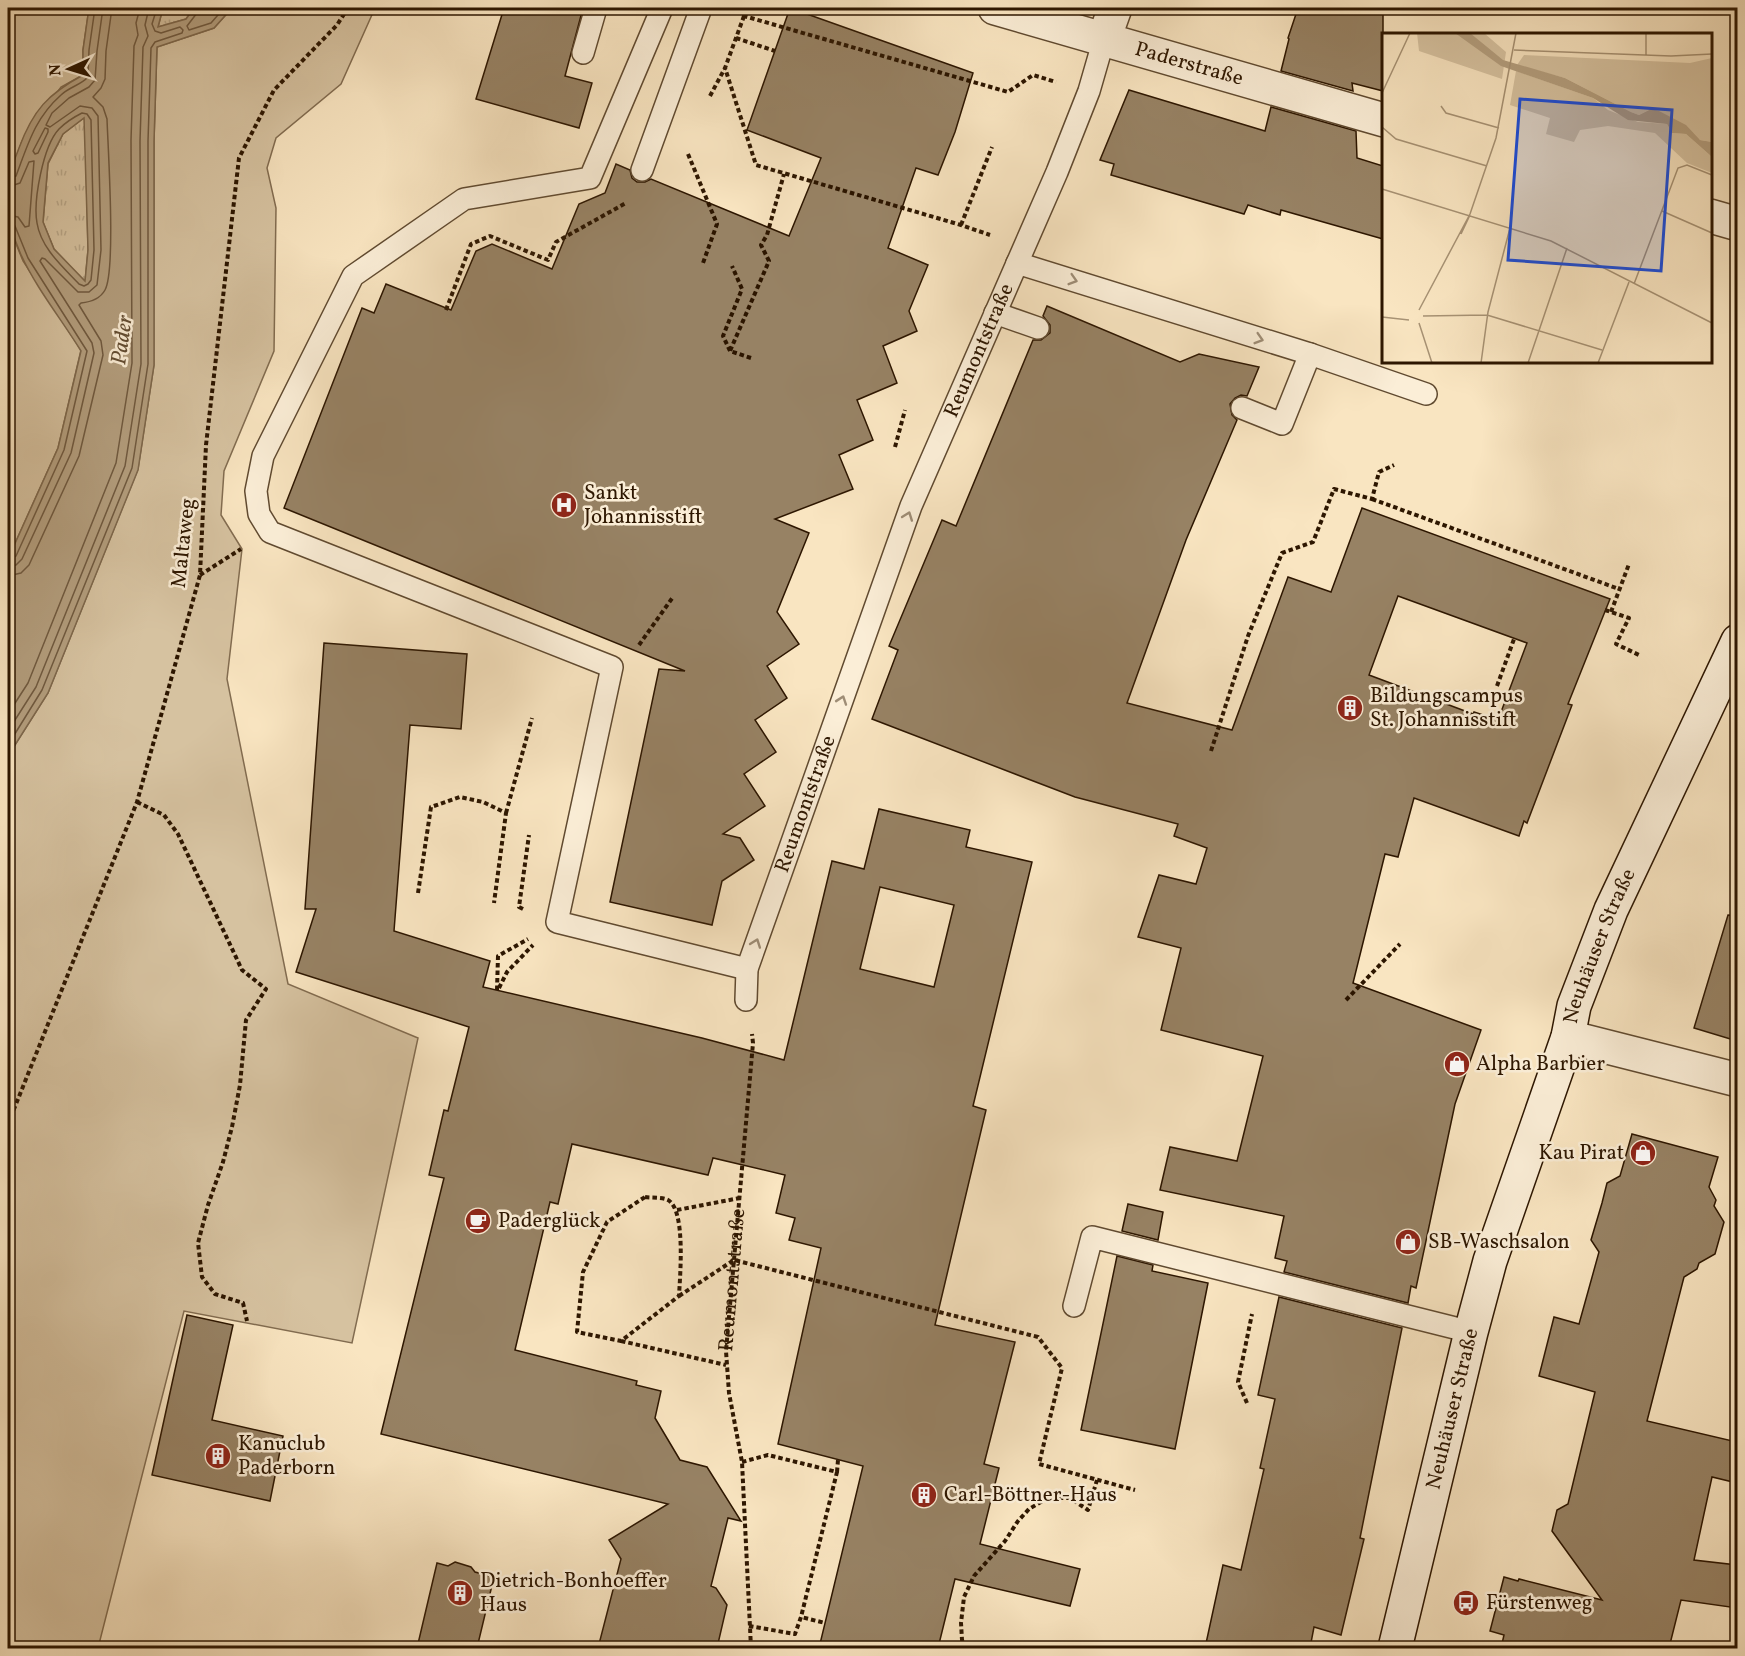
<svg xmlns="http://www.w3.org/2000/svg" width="1745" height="1656" font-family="Vollkorn,serif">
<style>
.grass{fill:url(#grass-tufts);stroke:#826c50;stroke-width:1.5}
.green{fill:#d6c2a0;stroke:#826c50;stroke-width:1.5}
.water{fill:#b49f7f;stroke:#7e684c;stroke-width:1.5;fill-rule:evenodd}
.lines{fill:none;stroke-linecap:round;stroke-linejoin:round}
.shore{stroke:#705a40;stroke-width:1.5}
.building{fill:#978264;stroke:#2d1600;stroke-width:1.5;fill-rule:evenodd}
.lane-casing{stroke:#604a30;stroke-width:24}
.street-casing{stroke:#604a30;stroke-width:36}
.secondary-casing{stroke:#2d1600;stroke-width:36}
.path{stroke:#2d1600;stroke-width:4;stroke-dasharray:4.5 3;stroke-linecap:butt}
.lane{stroke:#fbeed7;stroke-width:21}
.street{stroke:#fbeed7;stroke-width:33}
.secondary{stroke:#fbeed7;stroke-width:33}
.oneway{stroke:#9e8d76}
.labels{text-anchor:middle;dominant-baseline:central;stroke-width:5;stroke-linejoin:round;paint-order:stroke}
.street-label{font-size:21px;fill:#2d1600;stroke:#fbeed7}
.poi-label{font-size:21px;fill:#2d1600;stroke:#fbeed7;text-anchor:start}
.water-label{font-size:22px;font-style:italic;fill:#634d33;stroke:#fbeed7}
.inset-road{fill:none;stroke:#a79274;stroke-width:1.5}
.view{fill:#1d4ed8;fill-opacity:0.15;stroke:#1d4ed8;stroke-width:3}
.inset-edge{fill:none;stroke:#2d1600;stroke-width:3}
</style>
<defs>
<pattern id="grass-tufts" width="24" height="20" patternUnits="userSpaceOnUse" patternTransform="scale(1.5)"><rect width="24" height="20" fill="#d6c2a0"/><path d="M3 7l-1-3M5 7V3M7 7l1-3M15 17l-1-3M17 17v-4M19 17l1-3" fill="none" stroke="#b8a688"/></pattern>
</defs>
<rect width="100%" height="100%" fill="#f9e5c1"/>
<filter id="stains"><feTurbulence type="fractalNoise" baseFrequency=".00333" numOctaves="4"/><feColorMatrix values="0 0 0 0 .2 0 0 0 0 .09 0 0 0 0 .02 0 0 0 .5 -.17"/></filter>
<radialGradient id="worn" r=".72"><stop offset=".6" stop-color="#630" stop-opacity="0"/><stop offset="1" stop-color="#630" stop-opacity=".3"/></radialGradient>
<g class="grass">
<path d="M163 8H194L186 19 158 27Z"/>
<path d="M85 117 88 250 85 282 54 249 43 222 48 164 63 134Z"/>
</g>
<g class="green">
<path d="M8 8H89L83 50V75L61 87 22 141 8 181Z"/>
<path d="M232 8H375L341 84 276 138 267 168 276 208 274 351 224 471 221 515 242 549 227 679 288 984 418 1038 352 1343 184 1311 98 1648H8V756L48 693 138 469 154 365V141L157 47 214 28Z"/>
<path d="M8 195 10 229 23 261 81 350 58 448 8 559Z"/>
</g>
<path class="water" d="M89 8H163L158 27 186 19 194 8H232L214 28 157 47 154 141V365L138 470 48 693 8 756V559L58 448 81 351C49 299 0 247 8 183 9 171 15 159 19 148 33 110 48 94 83 75V50ZM84 118 88 250 85 281 54 249 43 222 48 163 63 134Z"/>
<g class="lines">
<g class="shore">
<path d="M198 8 197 13 187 26 189 30 211 23 224 8"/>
<path d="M82 113 87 114 91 120 94 250 91 280 88 284 84 286 79 284C62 266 41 248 37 223 33 201 43 146 59 129 65 123 74 117 82 113Z"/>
<path d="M45 128 48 129V132L38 153 35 154 33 151Z"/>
<path d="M8 180 16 176C28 144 35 118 61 95 69 87 81 85 88 77L89 50 95 8"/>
<path d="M8 187 20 183 29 162 34 161 29 226 25 227 18 217 8 215"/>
<path d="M8 222 15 226 28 258 87 351 64 450 16 556 12 559 8 560"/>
<path d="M8 567 16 565 22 559 71 453 94 353 92 343 40 261 42 258 45 259 78 292H89L97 285 101 250 98 116 92 108 80 106 50 127 46 125 52 113 69 98 89 87 95 80 97 51 103 8"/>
<path d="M8 576 21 573 29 565 79 456 103 355 101 341 79 305 81 303C91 302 100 299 105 290 116 270 108 149 107 119L103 107 93 97 101 88 105 79 106 51 112 8"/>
<path d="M8 714 28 683 116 463 132 363 131 140 134 46 138 35 136 23 140 8"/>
<path d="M8 731 36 687 125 466 141 364 140 141 143 47 148 36 145 25 149 8"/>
<path d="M8 745 42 690 132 468 148 364V141L151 48 155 42 182 33 183 30 180 27 161 33 155 31 152 24 157 8"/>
</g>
</g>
<g class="building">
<path d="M504 8H583L565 76 592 83 579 128 476 99Z"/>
<path d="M790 8 973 73 955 132 938 175 916 168 888 248 928 265 909 311 917 331 883 346 897 383 857 400 873 440 839 455 853 489 775 519 809 533 777 612 799 644 767 666 787 698 755 720 776 752 744 774 765 806 723 834 740 838 754 860 722 881 712 925 610 902 659 669 685 671 284 508 362 308 374 313 386 284 451 310 476 251 492 244 552 269 579 204 605 193 616 164 630 170 632 178 637 182H645L651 179 789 236 821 158 747 130Z"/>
<path d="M1298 8H1364L1383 13V91L1352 83 1353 91 1281 71 1289 39 1288 38Z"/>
<path d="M1129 90 1265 131 1271 107 1356 131 1357 158 1383 166V239L1281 210 1280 215 1248 205 1244 214 1111 175 1114 164 1100 160Z"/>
<path d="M1047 306 1180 362 1199 354 1259 367 1247 396 1241 395 1235 398 1230 404 1232 415 1237 420 1186 540 1127 703 1232 730 1288 577 1331 592 1362 508 1610 599 1568 704 1572 705 1527 823 1524 821 1519 836 1414 798 1398 857 1385 854 1353 983 1481 1030 1455 1104 1416 1288 1411 1286 1408 1303 1284 1272 1287 1261 1275 1258 1284 1216 1160 1190 1170 1147 1237 1161 1263 1056 1161 1030 1181 948 1138 937 1159 875 1196 884 1207 848 1174 836 1178 824 1075 797 872 719 898 650 889 646 942 520 956 526 1033 340H1041L1050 333V325L1043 316ZM1398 596 1527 643 1498 720 1474 712 1473 714 1369 675Z"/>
<path d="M324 643 467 654 461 729 410 725 394 931 490 961 483 987 702 1038 784 1060 832 861 864 869 879 809 970 830 966 847 1032 862 973 1106 986 1110 935 1325 1015 1342 984 1464 999 1468 980 1544 1080 1569 1070 1606 955 1579 938 1648H819L863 1466 778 1444 821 1248 789 1240 795 1218 776 1213 785 1175 713 1158 708 1175 572 1144 558 1204 550 1202 515 1350 637 1381 636 1385 661 1391 655 1418 680 1460 707 1467 741 1521 728 1518 711 1586 716 1588 727 1605 717 1648H598L621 1559 609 1540 668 1504 381 1434 444 1178 429 1175 444 1110 448 1111 469 1027 296 972 316 909H305ZM880 887 954 905 934 987 860 969Z"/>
<path d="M1728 915 1737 916V1041L1694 1028Z"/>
<path d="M1632 1134 1718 1157 1709 1187 1716 1200 1714 1206 1724 1222 1715 1254 1699 1263 1697 1269 1684 1277 1647 1421 1737 1442V1483L1712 1477 1694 1560 1737 1565V1608L1681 1600 1669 1648H1501L1504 1635 1490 1631 1504 1577 1518 1581 1519 1579 1602 1600 1552 1531 1557 1510 1568 1504 1595 1392 1539 1376 1554 1317 1579 1324 1599 1252 1591 1240 1602 1203 1607 1183 1620 1176Z"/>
<path d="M1128 1204 1163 1212 1158 1240 1122 1231Z"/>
<path d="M1117 1256 1153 1265 1152 1271 1208 1283 1175 1449 1081 1430Z"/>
<path d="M1279 1297 1402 1328 1360 1538 1364 1539 1341 1635 1314 1627 1310 1648H1205L1223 1565 1241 1570 1264 1469 1260 1468 1275 1399 1258 1395Z"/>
<path d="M187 1315 233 1325 212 1420 283 1436 270 1501 152 1475Z"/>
<path d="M455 1562 471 1567 475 1572 494 1577 477 1648H417L437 1563 448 1566Z"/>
</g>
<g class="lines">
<g class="lane-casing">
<g id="lane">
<path d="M662 8 590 178 464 199 353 276 263 456 256 491 259 514 270 532 612 667 557 922 747 969"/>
<path d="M583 53 596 8"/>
<path d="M642 170 701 8"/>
<path d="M1017 263 1310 354 1426 394"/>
<path d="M995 313 1038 328"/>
<path d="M1242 408 1282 424 1310 354"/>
<path id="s2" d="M746 1000 747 969 911 506 1057 172 1089 91 1104 39"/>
<path d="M1074 1306 1092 1237 1471 1332"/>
</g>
</g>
<g class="street-casing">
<g id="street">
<path id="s3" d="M995 8 1384 120"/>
<path d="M1104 39 1115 8"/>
<path d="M1710 216 1738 224"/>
<path d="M1568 1037 1738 1080"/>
</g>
</g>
<g class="secondary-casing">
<g id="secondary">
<path id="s4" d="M1395 1648 1471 1332 1490 1261 1568 1037 1574 1006 1611 910 1738 641"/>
</g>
</g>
<g class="path">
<path d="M747 8 744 16 1008 92 1033 75 1056 82"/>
<path d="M744 16 725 68 756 165 961 225 990 235"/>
<path d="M736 38 775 51"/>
<path d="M710 96 725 68"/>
<path d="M688 154 717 224 703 263"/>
<path d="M961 225 992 147"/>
<path d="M446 310 471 244 490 236 548 260 556 242 626 203"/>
<path d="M730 351 723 336 742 289 732 266"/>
<path d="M751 358 730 351 769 261 761 245 767 235 784 174"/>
<path d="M895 447 905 410"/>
<path d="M1372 499 1619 589"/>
<path d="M200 575 241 549"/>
<path d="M1605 610 1629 618 1616 644 1639 655"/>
<path d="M1611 612 1629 564"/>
<path d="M639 645 673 597"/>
<path d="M1497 686 1514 639"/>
<path d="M1211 751 1248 636 1282 553 1313 542 1334 489 1372 499 1379 472 1394 465"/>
<path d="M137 802 164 815 178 834 242 970 266 989 246 1020 240 1085 232 1127 223 1162 208 1205 198 1243 202 1277 215 1294 243 1303 247 1321"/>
<path d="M506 813 532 718"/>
<path d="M418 893 431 807 460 797 483 802 506 813 494 903"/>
<path d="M523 909 519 907 529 835"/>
<path d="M499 988 507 972 533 945"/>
<path d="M497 990 498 956 528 939"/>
<path d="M1346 1000 1400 944"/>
<path d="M8 1124 137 802 200 575 206 445 239 158 274 90 337 25 348 8"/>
<path d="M645 1197C651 1198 662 1197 668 1200 686 1210 680 1276 679 1296L621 1341 577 1332 583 1272 607 1222Z"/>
<path d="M677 1210 740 1198"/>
<path d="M679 1296 734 1260 1038 1337 1062 1368 1039 1464 1135 1490"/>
<path d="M621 1341 726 1365"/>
<path d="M1247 1403 1238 1382 1252 1314"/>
<path d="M742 1462 768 1455 837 1472 801 1617"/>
<path d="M837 1472 838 1460"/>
<path d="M749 1626 795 1634 801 1617 825 1623"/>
<path id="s1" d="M751 1648 742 1462 729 1393 726 1351 753 1043 752 1034"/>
<path d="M966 1648 962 1640 961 1623 964 1597 974 1576 1005 1541 1018 1521 1029 1509 1048 1498H1070L1088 1510 1097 1480"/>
</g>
<use href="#lane" class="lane"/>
<use href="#street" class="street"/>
<use href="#secondary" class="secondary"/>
</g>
<defs><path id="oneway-chevron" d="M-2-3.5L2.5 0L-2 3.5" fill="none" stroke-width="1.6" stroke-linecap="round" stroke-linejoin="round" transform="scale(1.5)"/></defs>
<g class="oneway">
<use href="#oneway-chevron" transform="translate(1073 280) rotate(17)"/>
<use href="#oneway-chevron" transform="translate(1259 339) rotate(17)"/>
<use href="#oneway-chevron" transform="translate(908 516) rotate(-70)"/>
<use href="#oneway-chevron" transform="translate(842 700) rotate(-71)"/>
<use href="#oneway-chevron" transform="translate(756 943) rotate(-70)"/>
</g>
<defs>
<g id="hospital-disc" transform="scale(1.35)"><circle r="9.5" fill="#8f2418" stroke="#fbeed7"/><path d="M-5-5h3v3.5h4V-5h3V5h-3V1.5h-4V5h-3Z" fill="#fff"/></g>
<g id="building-disc" transform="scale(1.35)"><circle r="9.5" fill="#8f2418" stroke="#fbeed7"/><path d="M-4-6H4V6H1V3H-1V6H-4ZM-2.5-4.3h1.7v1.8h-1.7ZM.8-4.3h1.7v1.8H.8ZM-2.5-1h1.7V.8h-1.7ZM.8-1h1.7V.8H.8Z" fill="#fff"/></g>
<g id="shop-disc" transform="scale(1.35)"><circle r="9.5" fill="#8f2418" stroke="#fbeed7"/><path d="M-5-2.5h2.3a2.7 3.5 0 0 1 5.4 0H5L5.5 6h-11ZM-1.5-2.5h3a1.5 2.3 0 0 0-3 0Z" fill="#fff"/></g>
<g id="cafe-disc" transform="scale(1.35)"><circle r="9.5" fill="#8f2418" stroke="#fbeed7"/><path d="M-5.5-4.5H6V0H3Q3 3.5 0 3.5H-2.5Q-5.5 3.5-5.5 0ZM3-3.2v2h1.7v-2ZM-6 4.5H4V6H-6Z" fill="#fff"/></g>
<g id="bus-disc" transform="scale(1.35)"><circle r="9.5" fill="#8f2418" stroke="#fbeed7"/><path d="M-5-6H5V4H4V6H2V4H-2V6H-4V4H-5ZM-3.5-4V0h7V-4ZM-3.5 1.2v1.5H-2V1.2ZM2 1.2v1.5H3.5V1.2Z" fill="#fff"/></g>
</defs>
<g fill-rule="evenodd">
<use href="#hospital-disc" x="564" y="505"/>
<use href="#building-disc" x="1350" y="708"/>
<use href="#shop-disc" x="1457" y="1064"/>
<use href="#shop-disc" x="1643" y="1153"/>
<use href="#cafe-disc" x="478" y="1221"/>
<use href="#shop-disc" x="1408" y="1242"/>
<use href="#building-disc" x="218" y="1456"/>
<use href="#building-disc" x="924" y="1495"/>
<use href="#building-disc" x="460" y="1593"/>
<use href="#bus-disc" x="1466" y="1603"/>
</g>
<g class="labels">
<g class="street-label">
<text stroke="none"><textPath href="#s3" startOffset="202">Paderstraße</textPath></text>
<text stroke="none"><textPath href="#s2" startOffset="692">Reumontstraße</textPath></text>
<text transform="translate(184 543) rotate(-84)">Maltaweg</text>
<text stroke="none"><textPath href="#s2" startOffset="206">Reumontstraße</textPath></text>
<text stroke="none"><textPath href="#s4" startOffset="732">Neuhäuser Straße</textPath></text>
<text stroke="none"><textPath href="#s1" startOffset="370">Reumontstraße</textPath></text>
<text stroke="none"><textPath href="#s4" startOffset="246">Neuhäuser Straße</textPath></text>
</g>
<g class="poi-label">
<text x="584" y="493">Sankt<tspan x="584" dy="24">Johannisstift</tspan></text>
<text x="1370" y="696">Bildungscampus<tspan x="1370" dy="24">St. Johannisstift</tspan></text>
<text x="1476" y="1064">Alpha Barbier</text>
<text x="1624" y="1153" text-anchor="end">Kau Pirat</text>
<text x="498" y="1221">Paderglück</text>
<text x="1428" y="1242">SB-Waschsalon</text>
<text x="238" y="1444">Kanuclub<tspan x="238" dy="24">Paderborn</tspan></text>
<text x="944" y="1495">Carl-Böttner-Haus</text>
<text x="480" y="1581">Dietrich-Bonhoeffer<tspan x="480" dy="24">Haus</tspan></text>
<text x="1486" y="1603">Fürstenweg</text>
</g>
<g class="water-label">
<text transform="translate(123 340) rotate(-82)">Pader</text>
</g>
</g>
<g transform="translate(1382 33)">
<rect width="330" height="330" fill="#f9e5c1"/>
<path d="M35 0H102L124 19 120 46 37 18ZM142 22 308 30 330 25V109L318 107 269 76 257 82 249 79 183 45 135 32ZM134 38 211 65 226 77 256 89 285 91 290 100 304 101 330 124V140L305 130 273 100 226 93 198 97 192 109 164 101 168 85 128 72Z" fill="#d6c2a0"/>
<path d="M73 0H88L121 27 183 45 249 79 257 82 269 76 277 78 304 92 318 107 330 109V124L304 101 290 100 285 91 246 87 211 65 119 33Z" fill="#b49f7f"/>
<path class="inset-road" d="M264 0V23M132 17 289 23 330 21M0 60 28 0M59 73 64 80 117 95M0 94 14 106 105 133M0 156 169 208 330 290M280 178 330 200M88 181 114 105 134 0M79 201 88 182M252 251 296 135 305 132 330 142M37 277 88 181M41 283 105 282 220 317M0 284 27 287M37 290 50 330M99 330 106 279 128 195M146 330 185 215M216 330 247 249"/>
<path class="view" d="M138 66 290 77 279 238 126 227Z"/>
<rect width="330" height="330" class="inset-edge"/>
</g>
<rect width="1745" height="1656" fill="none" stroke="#f9e5c1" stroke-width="30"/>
<rect x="9" y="9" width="1727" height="1638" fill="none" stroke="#2d1600" stroke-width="3"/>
<rect x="15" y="15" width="1715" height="1626" fill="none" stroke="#2d1600" stroke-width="1.5"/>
<g transform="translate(69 69) rotate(266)" stroke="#fbeed7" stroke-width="4.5" paint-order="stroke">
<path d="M0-4.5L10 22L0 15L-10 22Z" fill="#2d1600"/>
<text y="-9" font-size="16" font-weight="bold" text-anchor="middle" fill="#2d1600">N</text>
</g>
<rect width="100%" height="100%" filter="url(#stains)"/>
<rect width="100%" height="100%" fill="url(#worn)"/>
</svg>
